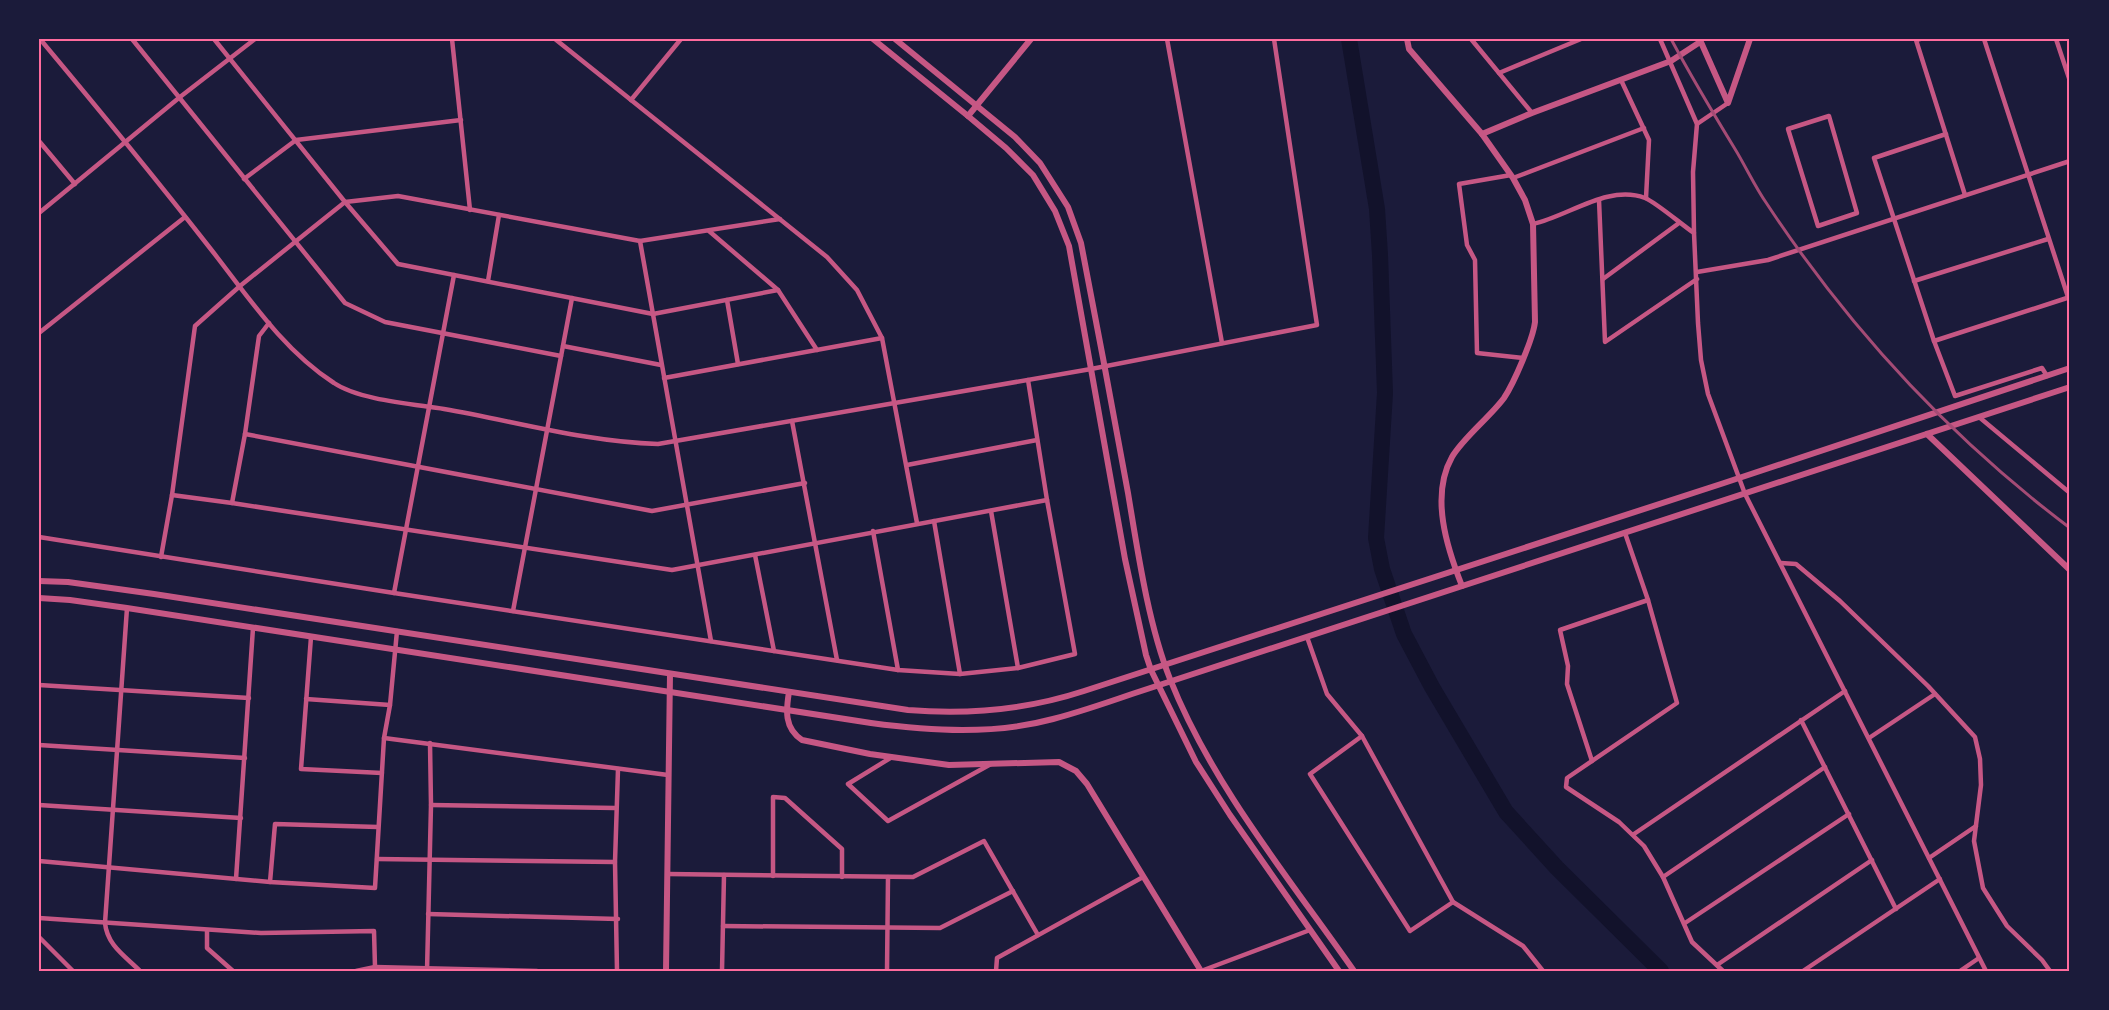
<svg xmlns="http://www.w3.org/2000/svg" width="2109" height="1010" font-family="Helvetica,sans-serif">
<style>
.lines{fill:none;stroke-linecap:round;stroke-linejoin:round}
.river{stroke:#12122b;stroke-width:16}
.minor{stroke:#c65784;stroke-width:4.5}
.tertiary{stroke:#c65784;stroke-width:6}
.rail{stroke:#a44b75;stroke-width:3}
.neatline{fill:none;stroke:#ff6b9d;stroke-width:2}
</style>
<rect width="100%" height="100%" fill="#1b1b3a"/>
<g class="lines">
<path class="river" d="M1349 39 1377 209 1380 255 1385 393 1376 538 1382 569 1404 634 1432 687 1506 812 1557 868 1661 971"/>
<g class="minor">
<path d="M40 39C96 106 152 174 206 243 245 292 281 349 334 383 359 400 413 404 444 409 514 421 586 442 658 444L1091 369 1317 325 1274 39"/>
<path d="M132 39 345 303 385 322 561 356"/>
<path d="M214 39 345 202 398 264 653 314 778 290"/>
<path d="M452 39 470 210"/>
<path d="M555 39 827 257 857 290 882 338 917 523"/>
<path d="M1167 39 1222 343"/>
<path d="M1471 39 1532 113"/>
<path d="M1660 39 1697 124 1693 172 1694 233 1698 323 1701 360 1708 394 1745 494 1986 971"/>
<path d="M1920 39 1916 40 1965 195"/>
<path d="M1984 39 2068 297"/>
<path d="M2056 39 2070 81"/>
<path d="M1499 73 1581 39"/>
<path d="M1621 80 1649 140 1646 198"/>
<path d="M631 100 681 39"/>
<path d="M1829 116 1857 213 1818 226 1788 129Z"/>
<path d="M1697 124 1728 103"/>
<path d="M1946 134 1874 158 1934 341 1955 396 2042 368 2047 376"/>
<path d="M39 141 75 184"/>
<path d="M1511 175 1459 184 1467 245 1475 260 1477 353 1523 358"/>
<path d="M1513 178 1644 128"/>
<path d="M244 179 296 140 461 120"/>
<path d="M1599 200 1605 342 1697 279"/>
<path d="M39 213 180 97 255 39"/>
<path d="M1533 224C1569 216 1608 184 1645 198 1657 203 1682 225 1694 233"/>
<path d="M709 231 778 290 817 350"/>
<path d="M640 241 711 641"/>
<path d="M1697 272 1768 260 2070 161"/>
<path d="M1603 279 1679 223"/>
<path d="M488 281 499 215"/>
<path d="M1914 281 2048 239"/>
<path d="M727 300 738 364"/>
<path d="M39 333 185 217"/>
<path d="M1934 341 2070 297"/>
<path d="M563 346 661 365"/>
<path d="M664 378 882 338"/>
<path d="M1979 417 2070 493"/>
<path d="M792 421 837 660"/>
<path d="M245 434 652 511 805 483"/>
<path d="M907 465 1037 440"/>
<path d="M172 495 232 503 672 570 1047 500"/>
<path d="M232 503 245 434 259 336 269 323"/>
<path d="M991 511 1018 668"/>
<path d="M934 521 960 674"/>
<path d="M873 531 898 670"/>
<path d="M1625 533 1648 600 1677 703 1567 778 1566 787 1619 822 1644 846 1663 877 1692 942 1723 971"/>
<path d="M39 537 394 593 898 670 960 674 1018 668 1075 654 1047 500 1028 380"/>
<path d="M755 555 774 651"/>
<path d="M161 557 172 495 195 326 240 286 345 202 398 196 640 241 780 219"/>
<path d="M1781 563 1796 564 1840 601 1928 686 1975 737 1980 759 1981 785 1974 841 1983 888 2007 926 2042 960 2050 971"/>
<path d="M394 593 454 275"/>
<path d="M127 608 105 923C107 945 125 956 140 971"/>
<path d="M513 611 572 298"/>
<path d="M311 637 301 769 382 773"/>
<path d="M1307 637 1327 694 1362 736 1453 902 1523 946 1543 971"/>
<path d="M39 685 249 698"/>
<path d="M306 699 390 705"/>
<path d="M1801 720 1896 909"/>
<path d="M1362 736 1310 774 1410 931 1453 902"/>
<path d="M384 738 668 775"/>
<path d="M1869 738 1935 694"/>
<path d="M39 745 245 758"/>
<path d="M892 757 848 784 888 821 991 764"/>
<path d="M1592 761 1567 684 1568 666 1560 630 1648 600"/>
<path d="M39 805 241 818"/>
<path d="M431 805 615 808"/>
<path d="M1634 834 1845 691"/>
<path d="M1929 858 1976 826"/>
<path d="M377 859 615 862"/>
<path d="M39 861 270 882 375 888 384 738 390 705 397 631"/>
<path d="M668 874 913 877 984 841 1038 935"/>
<path d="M773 876V797L785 798 842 849V877"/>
<path d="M1663 877 1825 767"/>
<path d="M236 879 253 628"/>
<path d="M270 882 275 824 378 827"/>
<path d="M428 914 618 919"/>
<path d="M39 918 261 933 374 931 375 967"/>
<path d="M1685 923 1849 814"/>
<path d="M723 926 940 928 1013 891"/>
<path d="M207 931V948L233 971"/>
<path d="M39 937 73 971"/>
<path d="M1717 965 1872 860"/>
<path d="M356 971 375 967 537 971"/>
<path d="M427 971 431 805 430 743"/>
<path d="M617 971 615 862 618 769"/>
<path d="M722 971 724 875"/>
<path d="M887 971 888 877"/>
<path d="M996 971 997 958 1143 877"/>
<path d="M1201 971 1310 930"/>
<path d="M1803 971 1940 879"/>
<path d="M1960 971 1979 958"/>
</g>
<g class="tertiary">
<path d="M873 39 968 116 1006 148 1033 175 1055 211 1069 246 1125 559 1146 655 1151 670 1196 762 1230 815 1339 971"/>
<path d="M895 39 1015 137 1040 163 1068 207 1081 243C1097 326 1113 410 1128 493 1138 553 1148 623 1170 679 1212 785 1289 878 1354 971"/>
<path d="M1407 39 1409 49 1482 134 1513 178 1525 200 1533 224 1535 322C1533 339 1514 383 1504 398 1490 417 1463 438 1452 457 1430 496 1447 548 1462 586"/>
<path d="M1700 40 1728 103 1750 39"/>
<path d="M968 116 1031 39"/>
<path d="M1482 134 1532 113 1671 61 1700 42"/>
<path d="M1927 434 2070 570"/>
<path d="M39 581 68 582 154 594 908 710C969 715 1026 710 1084 691L1724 483 2070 368"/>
<path d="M39 598 70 600 127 608 871 723C931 731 994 735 1053 719 1080 712 1106 703 1132 694L2070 387"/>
<path d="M789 692C786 710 784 728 802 740L870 754 949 765 1059 762 1076 771 1087 784 1201 971"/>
<path d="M666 971 670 674"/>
</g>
<path class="rail" d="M1671 39C1691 76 1713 113 1735 149 1746 167 1755 187 1767 204 1849 328 1952 439 2070 528"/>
</g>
<rect width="2109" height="1010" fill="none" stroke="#1b1b3a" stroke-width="81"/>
<rect x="40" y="40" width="2028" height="930" class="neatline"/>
</svg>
